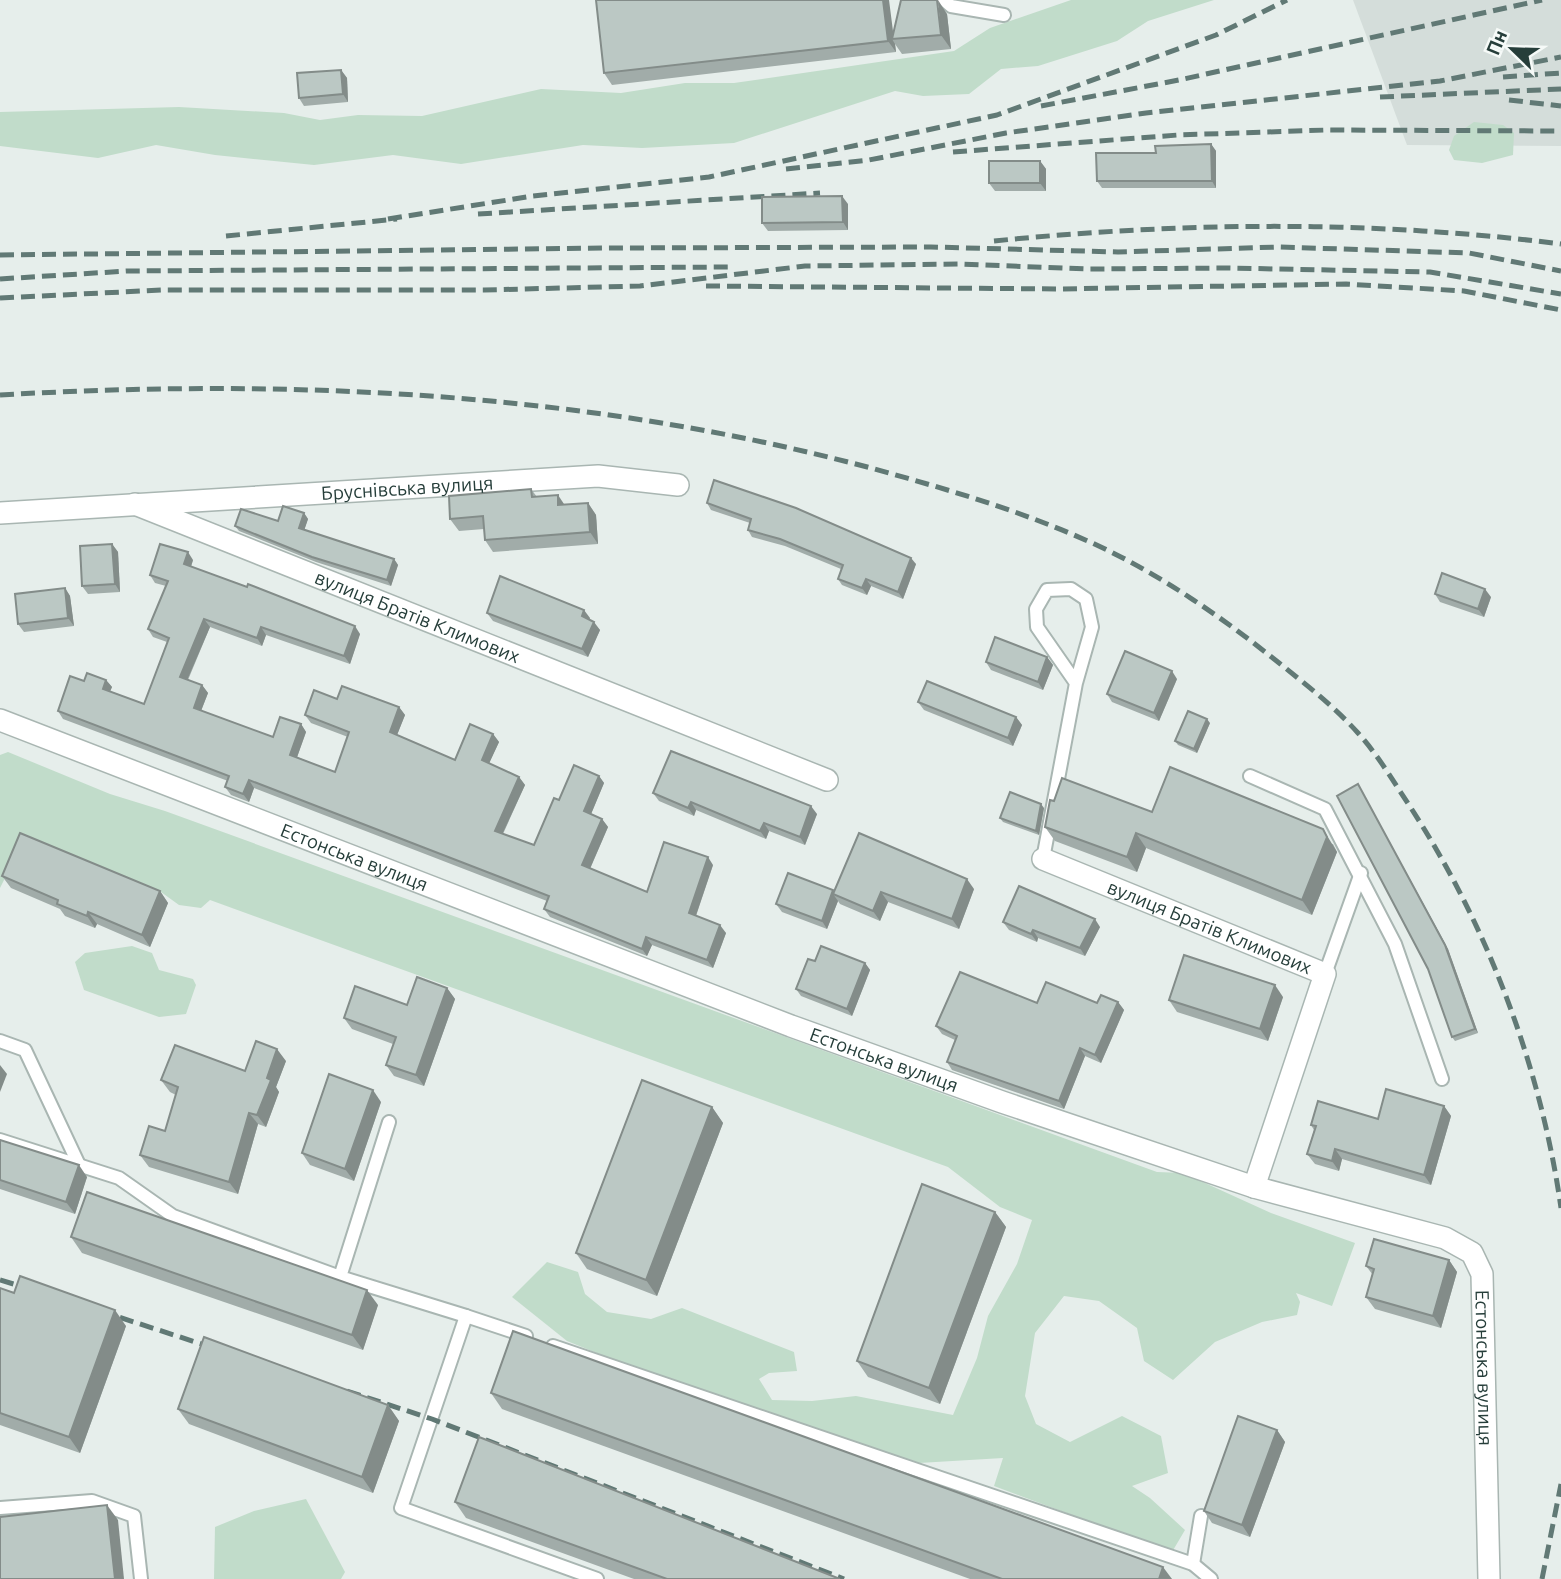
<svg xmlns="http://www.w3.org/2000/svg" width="1561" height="1579" font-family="Ubuntu,sans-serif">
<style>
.built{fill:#d4ddda}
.green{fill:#c1dcca}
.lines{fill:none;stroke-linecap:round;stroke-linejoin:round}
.service-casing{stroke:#a9b6b2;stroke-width:16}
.minor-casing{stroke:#a9b6b2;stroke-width:24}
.service{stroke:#fff;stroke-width:12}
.minor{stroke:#fff;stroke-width:21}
.rail{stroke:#617975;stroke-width:5;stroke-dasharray:14 7;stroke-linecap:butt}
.wall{fill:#a1aca9}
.shaded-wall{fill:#838c89}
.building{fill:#bbc8c4;stroke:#838c89;stroke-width:2}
.labels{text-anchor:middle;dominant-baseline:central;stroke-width:6;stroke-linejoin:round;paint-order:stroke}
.street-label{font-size:19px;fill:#263e3a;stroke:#f6faf8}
</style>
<rect width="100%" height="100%" fill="#e6eeeb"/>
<path class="built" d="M1353 0H1561V146L1407 145Z"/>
<g class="green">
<path d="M1071 0H1214L1148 21 1117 41 1038 66 1001 69 969 94 923 96 895 91 734 143 642 148 583 145 461 164 393 155 314 165 215 155 156 145 98 158 0 146V112L179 107 284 113 320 120 358 115 422 116 541 89 621 93 685 83H734L954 51 990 28Z"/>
<path d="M1474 122 1503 125 1514 133 1513 155 1482 163 1454 160 1449 150 1454 136Z"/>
<path d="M8 752 110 794 165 811 1157 1172 1183 1173 1271 1213 1355 1243 1332 1306 1296 1293 1300 1302 1297 1315 1262 1322 1215 1342 1173 1380 1144 1361 1137 1328 1099 1301 1064 1296 1035 1333 1025 1396 1036 1424 1070 1442 1122 1416 1161 1436 1168 1473 1132 1486 1150 1498 1185 1530 1172 1552 994 1486 1003 1458 919 1463 815 1441 567 1341 512 1297 547 1262 578 1272 585 1294 607 1312 651 1319 682 1308 794 1352 797 1371 769 1373 759 1379 772 1400 812 1401 856 1396 953 1415 977 1358 988 1316 1017 1264 1032 1220 1000 1207 948 1167 210 900 201 908 179 905 161 892 35 841 8 872 0 888V755Z"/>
<path d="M132 946 152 953 159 970 193 979 196 985 186 1014 159 1017 84 990 75 962 85 953Z"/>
<path d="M306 1499 345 1572 341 1579H214L215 1527 254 1511Z"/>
</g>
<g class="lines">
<g class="service-casing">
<g id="service">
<path d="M944 0 951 6 1004 15"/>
<path d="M1250 776 1325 809 1395 944 1442 1079"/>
<path d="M1043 859 1076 683 1037 627 1036 609 1047 590 1071 589 1086 599 1092 627 1076 683"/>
<path d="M1325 974 1361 873"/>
<path d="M0 1041 25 1050 79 1165"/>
<path d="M389 1122 340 1277 466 1316"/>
<path d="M0 1140 119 1178 173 1216 340 1277"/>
<path d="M526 1336 466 1316 401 1508 597 1579"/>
<path d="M553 1346 1193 1564 1211 1579"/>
<path d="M0 1508 92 1501 134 1516 141 1579"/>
<path d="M1193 1564 1201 1516"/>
</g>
</g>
<g class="minor-casing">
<g id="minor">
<path id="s1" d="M135 504 827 780"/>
<path id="s2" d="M0 513 598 476 678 485"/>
<path id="s3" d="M0 720 791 1026 1002 1102 1254 1187 1445 1238 1472 1253 1482 1274 1489 1579"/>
<path id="s4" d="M1043 859 1325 974 1254 1187"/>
</g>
</g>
<use href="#service" class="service"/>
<use href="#minor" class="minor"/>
<g class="rail">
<path d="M1503 77 1561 73"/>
<path d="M1380 97 1561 89"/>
<path d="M1509 100 1561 106"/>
<path d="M1041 106 1179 80 1542 0"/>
<path d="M953 152 1178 135 1327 130 1561 131"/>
<path d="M786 169 869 160 1006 133 1146 113 1440 81 1561 57"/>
<path d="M478 214 820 193"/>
<path d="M388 219 533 196 709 177 997 115 1216 35 1287 0"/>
<path d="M226 236 397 219"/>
<path d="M994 241C1182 222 1373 220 1561 244"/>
<path d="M0 255 610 248 931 247 1118 252 1279 247 1469 253 1561 271"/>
<path d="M0 279 127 271 728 267"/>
<path d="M706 286 1059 289 1346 284 1464 291 1561 310"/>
<path d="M0 298 162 290H484L640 286 805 266 958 264 1089 269 1227 268 1430 272 1561 294"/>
<path d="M0 395C292 378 587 392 871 468 950 490 1029 513 1103 548 1163 577 1217 614 1269 655 1299 679 1332 704 1358 733 1378 755 1393 781 1409 805 1487 924 1541 1067 1561 1208"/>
<path d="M0 1280 37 1291"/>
<path d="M100 1311 220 1350"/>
<path d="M347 1391 432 1419 844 1579"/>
<path d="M1542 1579 1561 1484"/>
</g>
</g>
<g class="wall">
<path d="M947 14 951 49 902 54 895 44 896 52 612 85 604 73 893 32Z"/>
<path d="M341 70 347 78 348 102 304 106 299 98Z"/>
<path d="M1211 144 1216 151V188H1102L1097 181 1156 153Z"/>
<path d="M1040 161 1046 169V191H995L989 183Z"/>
<path d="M848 204V230L768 231 762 223Z"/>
<path d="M531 489 537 497 564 505 588 503 596 515 598 544 493 552 485 540 484 529 459 531 450 519Z"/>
<path d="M707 503 916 564 903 599 871 586 867 595 842 585 838 579 841 569 785 546 752 537 748 530 750 523 711 510Z"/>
<path d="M304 513 308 519 304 530 394 559 398 565 391 586 316 562 239 531 235 526 278 521Z"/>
<path d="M112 544 118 552 120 592 88 594 82 586Z"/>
<path d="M193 560 191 567 360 634 350 664 266 635 262 646 210 627 188 680 202 685 208 693 201 711 273 737 301 724 306 732 297 757 335 772 348 737 311 723 305 715 337 699 399 707 405 715 397 735 455 760 493 734 499 742 489 763 519 777 525 785 503 834 534 845 559 800 599 776 604 783 591 814 602 819 608 827 590 869 647 892 713 865 696 916 726 933 713 968 652 945 647 956 550 917 544 909 547 901 254 788 249 802 231 795 225 787 228 781 63 719 58 711 84 681 106 680 112 687 110 691 144 704 167 642 153 637 148 629 166 586 155 583 150 575Z"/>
<path d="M65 588 70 596 74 626 24 632 18 624Z"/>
<path d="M1435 594 1491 597 1484 617 1440 602Z"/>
<path d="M487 613 590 618 589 620 600 630 588 657 493 621Z"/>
<path d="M1047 657 1053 665 1043 690 991 670 986 662Z"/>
<path d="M1177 679 1159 721 1112 702 1107 694Z"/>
<path d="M918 702 1016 717 1022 725 1013 746 924 710Z"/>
<path d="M1210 723 1197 753 1178 745 1175 741Z"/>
<path d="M1358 784 1448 949 1478 1033 1455 1041 1452 1037 1428 969Z"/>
<path d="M653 793 817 814 805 845 769 831 766 839 696 810 694 816 659 801Z"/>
<path d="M1054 801 1152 812 1333 844 1337 852 1312 915 1146 848 1137 872 1055 841 1045 827Z"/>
<path d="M1044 808 1039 835 1003 822 1000 818Z"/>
<path d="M2 876 160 891 168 903 150 947 97 924 95 928 65 916 60 909 11 888Z"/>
<path d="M974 889 959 929 888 902 880 921 840 904 838 901 827 929 782 912 776 904 833 890 834 891Z"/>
<path d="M1003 922 1100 927 1085 956 1038 938 1037 942 1009 930Z"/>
<path d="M815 961 865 963 870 970 852 1016 801 996 796 989Z"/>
<path d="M447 988 455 999 424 1086 394 1076 386 1065 393 1044 352 1029 344 1018 407 1005Z"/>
<path d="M1283 997 1268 1041 1177 1012 1169 1000Z"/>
<path d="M1118 1002 1124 1010 1101 1063 1085 1056 1064 1109 952 1070 947 1062 955 1040 942 1034 936 1026 1037 1003Z"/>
<path d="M286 1061 276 1087 279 1092 266 1127 258 1124 238 1194 149 1167 140 1155 165 1131 176 1095 170 1092 161 1080 245 1071Z"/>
<path d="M381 1102 354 1181 310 1165 302 1153Z"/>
<path d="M1444 1106 1451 1116 1431 1185 1342 1159 1339 1171 1315 1164 1307 1154 1314 1130 1311 1125 1378 1119Z"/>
<path d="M712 1107 723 1123 657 1296 587 1269 576 1253Z"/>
<path d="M0 1140 87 1177 75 1214 0 1189Z"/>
<path d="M995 1212 1006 1227 940 1404 868 1377 857 1361Z"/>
<path d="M71 1237 378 1305 363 1350 82 1253Z"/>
<path d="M1449 1260 1457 1272 1441 1328 1375 1309 1366 1297 1373 1275 1366 1266Z"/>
<path d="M0 1288 126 1326 80 1453 0 1425Z"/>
<path d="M491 1393 1172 1579H970L502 1409Z"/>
<path d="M388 1405 399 1421 373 1493 189 1424 178 1409Z"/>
<path d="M1277 1430 1285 1442 1250 1537 1212 1523 1204 1511Z"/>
<path d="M455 1502 840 1579H634L466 1518Z"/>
</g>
<g class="shaded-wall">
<path d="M883 0H889L894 39H892L895 44 896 52 888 41Z"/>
<path d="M938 0 947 14 951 49 941 35Z"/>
<path d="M341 70 347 78 348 102 343 94Z"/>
<path d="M1211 144 1216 151V188L1212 181Z"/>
<path d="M1040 161 1046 169V191L1040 183Z"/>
<path d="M842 196 848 204V230L843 222Z"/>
<path d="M558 495 566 507 558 505Z"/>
<path d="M588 503 596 515 598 544 590 532Z"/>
<path d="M304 513 308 519 303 534 299 528Z"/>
<path d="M112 544 118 552 120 592 115 584Z"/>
<path d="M188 552 193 560 189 572 184 564Z"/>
<path d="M911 558 916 564 903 599 898 592Z"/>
<path d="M394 559 398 565 391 586 387 580Z"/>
<path d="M866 579 871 586 867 595 862 588Z"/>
<path d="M65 588 70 596 74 626 68 618Z"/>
<path d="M1485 589 1491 597 1484 617 1478 609Z"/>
<path d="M584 610 590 618 587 624 582 616Z"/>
<path d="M204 619 210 627 185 685 180 677Z"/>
<path d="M594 622 600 630 588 657 582 649Z"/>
<path d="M355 626 360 634 350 664 344 656Z"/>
<path d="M261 627 266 635 262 646 257 638Z"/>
<path d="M1047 657 1053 665 1043 690 1038 682Z"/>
<path d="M1172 671 1177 679 1159 721 1154 713Z"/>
<path d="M106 680 112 687 108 696 103 689Z"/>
<path d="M202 685 208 693 199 716 194 708Z"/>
<path d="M399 707 405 715 395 740 390 732Z"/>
<path d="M1016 717 1022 725 1013 746 1008 738Z"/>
<path d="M1207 719 1210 723 1197 753 1194 749Z"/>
<path d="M301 724 306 732 295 763 290 755Z"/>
<path d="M493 734 499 742 487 768 482 760Z"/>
<path d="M599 776 604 783 589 819 584 811Z"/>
<path d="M519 777 525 785 500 839 495 831Z"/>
<path d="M249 780 254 788 249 802 243 794Z"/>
<path d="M1358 784 1448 949 1478 1033 1475 1029Z"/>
<path d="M691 802 696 810 694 816 688 808Z"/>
<path d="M1041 804 1044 808 1039 835 1036 831Z"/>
<path d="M811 806 817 814 805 845 800 837Z"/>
<path d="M602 819 608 827 588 873 582 865Z"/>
<path d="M764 823 769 831 766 839 760 831Z"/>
<path d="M1323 829 1337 852 1312 915 1302 900Z"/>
<path d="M1136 833 1146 848 1137 872 1127 857Z"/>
<path d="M708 857 713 865 694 921 689 913Z"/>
<path d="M967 879 974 889 959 929 952 919Z"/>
<path d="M833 890 837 896 833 894 838 901 827 929 822 921Z"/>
<path d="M160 891 168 903 150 947 142 935Z"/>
<path d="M881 892 888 902 880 921 873 911Z"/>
<path d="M88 912 97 924 95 928 87 916Z"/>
<path d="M1095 919 1100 927 1085 956 1080 948Z"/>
<path d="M720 925 726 933 713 968 707 960Z"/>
<path d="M1033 930 1038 938 1037 942 1031 934Z"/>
<path d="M646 937 652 945 647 956 642 949Z"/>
<path d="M865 963 870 970 852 1016 847 1009Z"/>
<path d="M1275 985 1283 997 1268 1041 1260 1029Z"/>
<path d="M447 988 455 999 424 1086 416 1075Z"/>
<path d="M1118 1002 1124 1010 1101 1063 1095 1055Z"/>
<path d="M1080 1048 1085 1056 1064 1109 1059 1101Z"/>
<path d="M277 1049 286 1061 276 1087 279 1092 266 1127 257 1115 267 1078Z"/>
<path d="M0 1065 7 1074 0 1092Z"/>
<path d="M373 1090 381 1102 354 1181 345 1169Z"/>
<path d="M1444 1106 1451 1116 1431 1185 1424 1175Z"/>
<path d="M712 1107 723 1123 657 1296 646 1280Z"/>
<path d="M249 1113 258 1124 238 1194 229 1182Z"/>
<path d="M1335 1149 1342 1159 1339 1171 1332 1161Z"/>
<path d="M79 1165 87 1177 75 1214 66 1202Z"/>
<path d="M995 1212 1006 1227 940 1404 929 1388Z"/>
<path d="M1449 1260 1457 1272 1441 1328 1433 1316Z"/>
<path d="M367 1290 378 1305 363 1350 352 1335Z"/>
<path d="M115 1310 126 1326 80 1453 69 1437Z"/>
<path d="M388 1405 399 1421 373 1493 362 1477Z"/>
<path d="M1277 1430 1285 1442 1250 1537 1242 1525Z"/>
<path d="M107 1505 118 1520 124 1579H115Z"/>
<path d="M1163 1567 1172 1579H1159Z"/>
</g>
<g class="building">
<path d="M596 0H883L888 41 604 73Z"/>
<path d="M901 0H937L941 35 892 39Z"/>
<path d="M341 70 343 94 299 98 297 73Z"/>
<path d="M1211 144 1212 181H1097L1096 153H1156L1155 146Z"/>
<rect x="989" y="161" width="51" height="22"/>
<path d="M842 196 843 222 762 223V197Z"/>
<path d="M714 480 796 508 911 558 898 592 866 579 862 588 838 579 843 565 780 539 748 530 751 519 707 503Z"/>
<path d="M531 489 532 497 558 495V505L588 503 590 532 485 540 483 516 450 519 449 496Z"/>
<path d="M283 506 304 513 299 528 394 559 387 580 312 557 235 526 241 509 278 521Z"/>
<path d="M112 544 115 584 82 586 80 546Z"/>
<path d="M160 544 188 552 184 564 247 587 248 584 355 626 344 656 261 627 257 638 204 619 180 677 202 685 194 708 273 737 280 717 301 724 290 755 335 772 349 732 305 715 314 690 337 699 342 686 399 707 390 732 455 760 470 724 493 734 482 760 519 777 495 831 534 845 554 798 559 800 574 765 599 776 584 811 602 819 582 865 647 892 664 842 708 857 689 913 720 925 707 960 646 937 642 949 544 909 549 896 249 780 243 794 225 787 229 776 58 711 70 676 84 681 87 673 106 680 103 689 144 704 169 638 148 629 168 581 150 575Z"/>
<path d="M1442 573 1485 589 1478 609 1435 594Z"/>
<path d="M500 576 584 610 582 616 594 622 582 649 487 613Z"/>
<path d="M65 588 68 618 18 624 15 594Z"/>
<path d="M995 637 1047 657 1038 682 986 662Z"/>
<path d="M1125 651 1172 671 1154 713 1107 694Z"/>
<path d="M927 681 1016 717 1008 738 918 702Z"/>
<path d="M1188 711 1207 719 1194 749 1175 741Z"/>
<path d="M671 751 811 806 800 837 764 823 760 831 691 802 688 808 653 793Z"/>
<path d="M1170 767 1323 829 1327 837 1302 900 1136 833 1127 857 1045 827 1050 800 1054 801 1062 778 1152 812Z"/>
<path d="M1358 784 1445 945 1475 1029 1452 1037 1428 969 1337 796Z"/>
<path d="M1010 792 1041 804 1036 831 1000 818Z"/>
<path d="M20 833 160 891 142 935 88 912 87 916 57 904 58 900 2 876Z"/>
<path d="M859 833 967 879 952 919 881 892 873 911 833 894Z"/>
<path d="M788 873 833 890 822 921 776 904Z"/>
<path d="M1019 886 1095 919 1080 948 1033 930 1031 934 1003 922Z"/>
<path d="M821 946 865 963 847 1009 796 989 808 959 815 961Z"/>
<path d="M1184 955 1275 985 1260 1029 1169 1000Z"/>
<path d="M960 972 1037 1003 1046 982 1097 1003 1101 995 1118 1002 1095 1055 1080 1048 1059 1101 947 1062 957 1036 936 1026Z"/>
<path d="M417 977 447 988 416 1075 386 1065 396 1037 344 1018 355 986 407 1005Z"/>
<path d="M256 1041 277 1049 267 1078 271 1080 257 1115 249 1113 229 1182 140 1155 149 1126 165 1131 178 1087 161 1080 175 1045 245 1071Z"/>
<path d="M329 1074 373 1090 345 1169 302 1153Z"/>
<path d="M642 1080 712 1107 646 1280 576 1253Z"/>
<path d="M1386 1089 1444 1106 1424 1175 1335 1149 1332 1161 1307 1154 1316 1126 1311 1125 1318 1101 1378 1119Z"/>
<path d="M0 1140 79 1165 66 1202 0 1180Z"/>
<path d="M922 1184 995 1212 929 1388 857 1361Z"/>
<path d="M87 1192 367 1290 352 1335 71 1237Z"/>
<path d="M1374 1239 1449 1260 1433 1316 1366 1297 1374 1269 1366 1266Z"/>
<path d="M20 1276 115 1310 69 1437 0 1413V1288L14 1293Z"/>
<path d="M513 1331 1163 1567 1159 1579H1002L491 1393Z"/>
<path d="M204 1337 388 1405 362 1477 178 1409Z"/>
<path d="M1238 1416 1277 1430 1242 1525 1204 1511Z"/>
<path d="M479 1437 840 1579H667L455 1502Z"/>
<path d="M107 1505 115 1579H0V1517Z"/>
</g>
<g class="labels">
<g class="street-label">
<text stroke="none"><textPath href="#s2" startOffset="408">Бруснівська вулиця</textPath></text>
<text stroke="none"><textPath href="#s1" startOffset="304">вулиця Братів Климових</textPath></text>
<text stroke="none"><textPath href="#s3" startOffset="380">Естонська вулиця</textPath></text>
<text stroke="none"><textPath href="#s4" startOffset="180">вулиця Братів Климових</textPath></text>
<text stroke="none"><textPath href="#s3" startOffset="947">Естонська вулиця</textPath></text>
<text stroke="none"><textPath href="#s3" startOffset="1684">Естонська вулиця</textPath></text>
</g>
</g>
<g transform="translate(1512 49) rotate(293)" stroke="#f6faf8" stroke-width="5" paint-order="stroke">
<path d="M0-5L12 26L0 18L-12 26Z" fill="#263e3a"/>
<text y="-10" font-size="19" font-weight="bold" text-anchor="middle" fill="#263e3a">Пн</text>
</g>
</svg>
